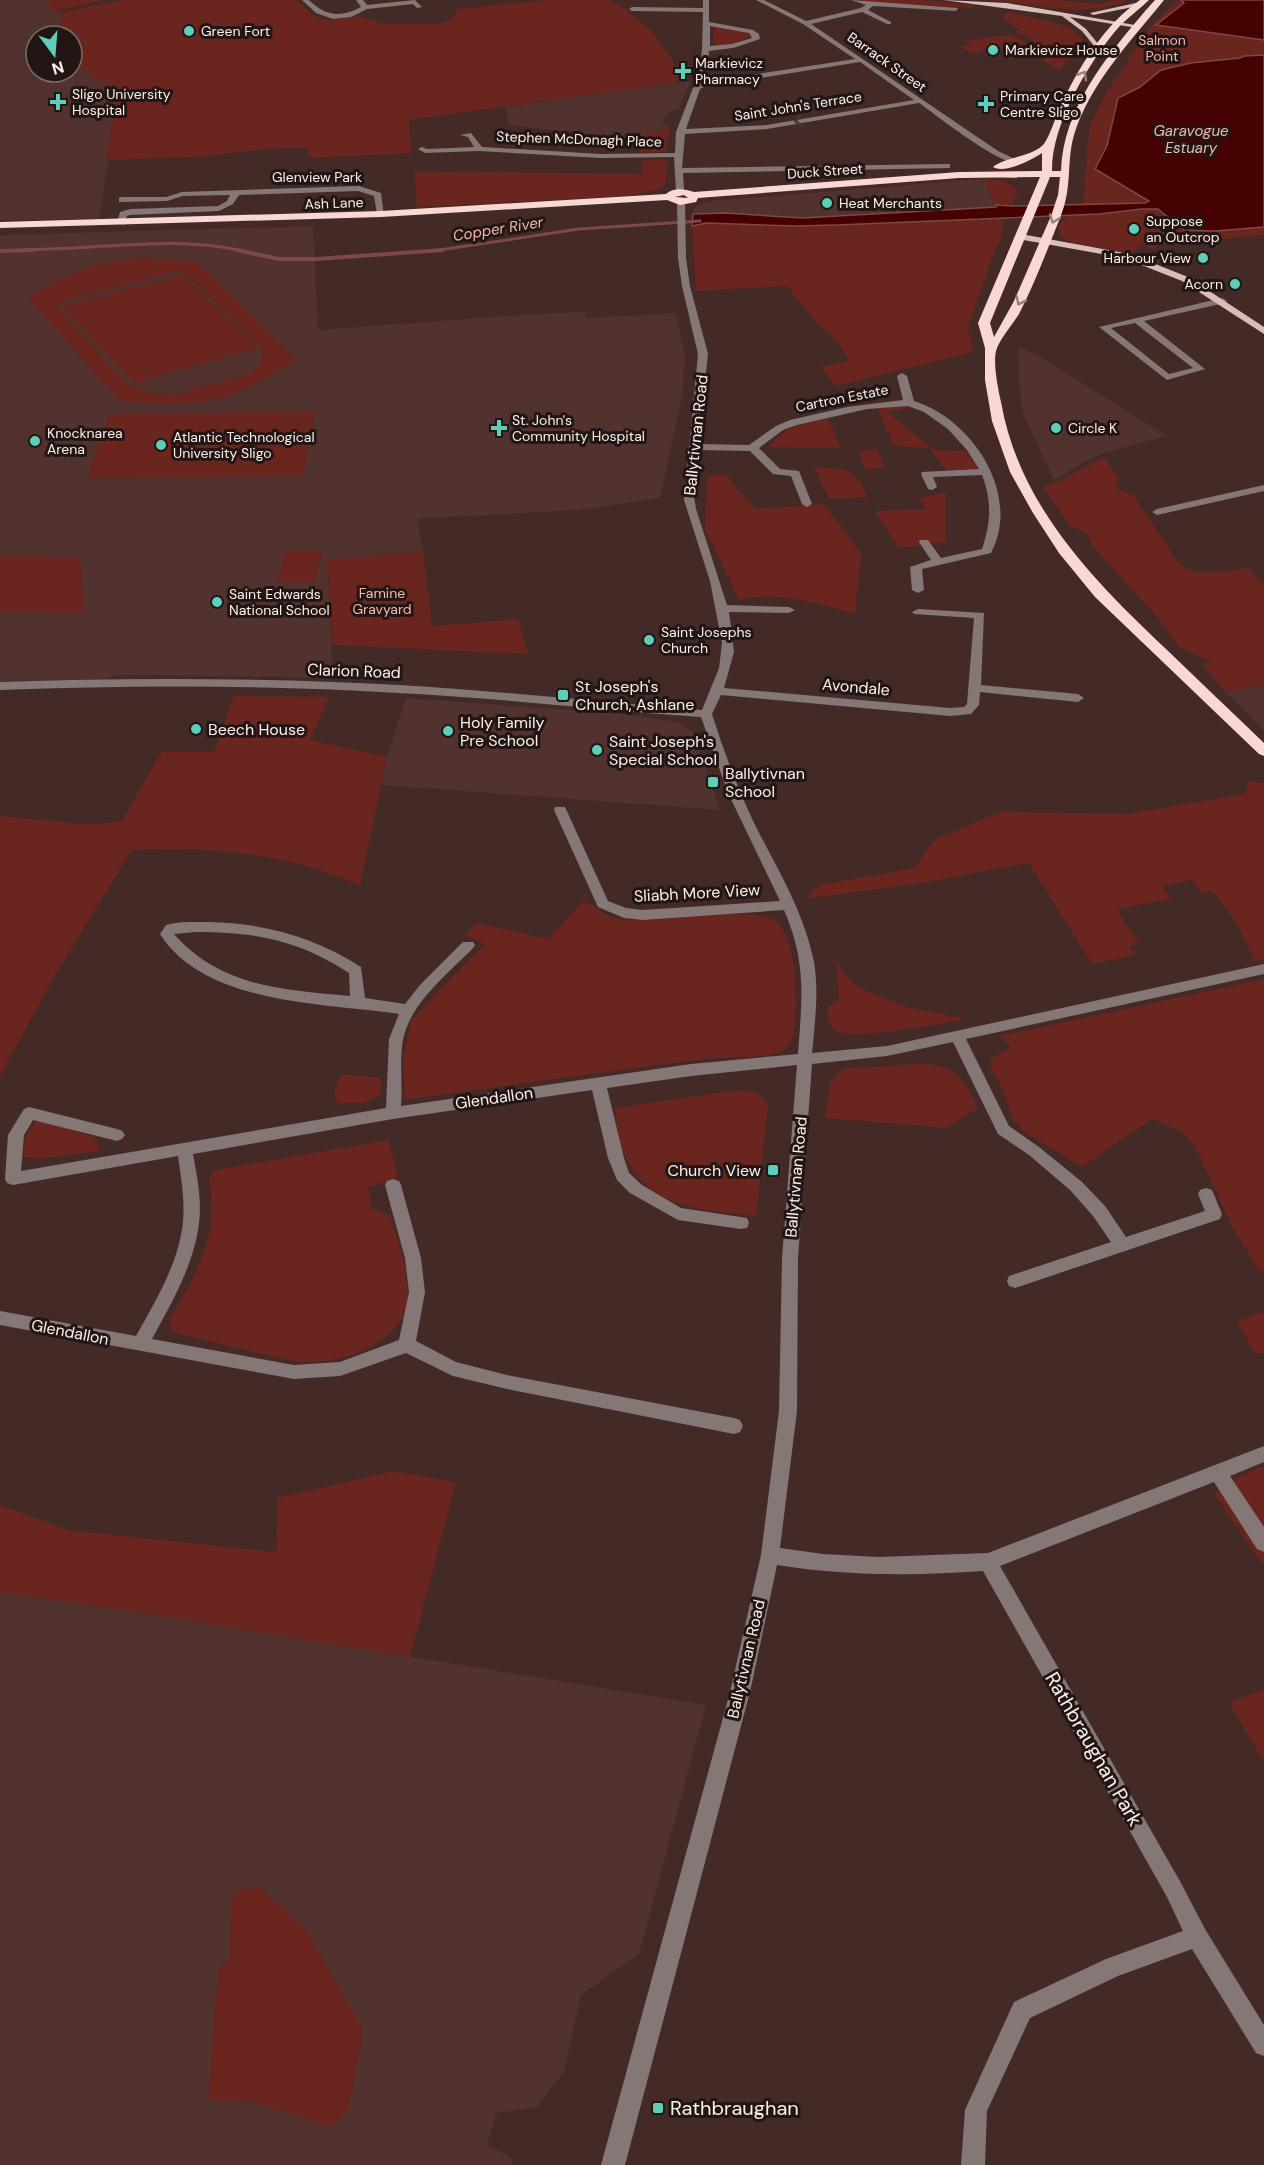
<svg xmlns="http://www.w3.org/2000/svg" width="1264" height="2165" font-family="'DM Sans',sans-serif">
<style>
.built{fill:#52322e}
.green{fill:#6a251e;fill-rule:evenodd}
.water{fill:#460102;stroke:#7d4848;stroke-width:1.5}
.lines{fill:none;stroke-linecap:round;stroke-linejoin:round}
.stream-far1{stroke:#7d4848;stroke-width:3}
.stream{stroke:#7d4848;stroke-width:4}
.minor{fill:#857775;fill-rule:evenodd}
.major{fill:#d8bdb8;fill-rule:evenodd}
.highway{fill:#f9d8d3;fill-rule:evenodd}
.oneway{stroke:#98817d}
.oneway2{stroke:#443836}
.poi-dot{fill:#5eceb8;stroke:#211614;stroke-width:2}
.labels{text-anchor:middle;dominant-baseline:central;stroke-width:6;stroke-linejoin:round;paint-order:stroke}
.far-poi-label{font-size:14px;fill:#feeeeb;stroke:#211614;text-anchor:start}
.far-park-label{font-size:14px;fill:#f9b8ae;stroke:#211614}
.far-street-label{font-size:14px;fill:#feeeeb;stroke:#211614}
.far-water-label{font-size:15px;font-style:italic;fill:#f7b5ab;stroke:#211614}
.street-label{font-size:16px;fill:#feeeeb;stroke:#211614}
.poi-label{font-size:16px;fill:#feeeeb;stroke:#211614;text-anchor:start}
.near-street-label{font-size:20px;fill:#feeeeb;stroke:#211614}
.near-poi-label{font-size:20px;fill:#feeeeb;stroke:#211614;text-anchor:start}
</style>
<rect width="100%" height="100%" fill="#432a27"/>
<g class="built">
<path d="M0 0H57L64 36H36V72H72V64L119 90 99 219 0 220Z"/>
<path d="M690 82 678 110 671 111 662 119 665 125 670 127 633 139 508 125 506 107 643 86Z"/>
<path d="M984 179 997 207 802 218 725 213 693 214 696 206 710 201Z"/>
<path d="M313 226 318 330 532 314 586 312 587 318 676 313 685 356 682 396 660 498 578 510 417 519 423 551 327 560 333 678 145 675H116L106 679 0 681V235Z"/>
<path d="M1019 347 1042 358 1167 436 1106 452 1084 462 1054 480 1023 413 1018 377Z"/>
<path d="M1264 684V731L1226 693Z"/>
<path d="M406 698 624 714 677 722 693 732 720 810 381 785 387 757Z"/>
<path d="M0 1592 150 1614 706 1705 639 1954 581 1995 564 2072 537 2107 496 2113 487 2144 511 2158 513 2165H0Z"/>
</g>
<g class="green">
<path d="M48 0H103L59 10 52 9Z"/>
<path d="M122 0H297L313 15 328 21 358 16 384 24 442 23 452 19 458 9 549 0H609L624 8 652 31 674 63 679 82 409 120 412 153 309 158 308 148H278L196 157 106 160 118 90 72 64V36H64L60 13Z"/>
<path d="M860 0H921L975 5 974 8 872 3Z"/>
<path d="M988 0H1057L1101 4 1113 0H1128C1083 19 1035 4 988 0Z"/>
<path d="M1177 0 1185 2 1176 10 1264 30V235L1196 242 1184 246 1163 244 1152 250 1145 244 1138 248 1133 255 1072 243C1043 227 1070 219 1081 205 1086 199 1085 189 1084 182L1090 125 1106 93 1149 28ZM1149 201 1156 209 1099 214 1093 206Z"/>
<path d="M1008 11 1070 27 1083 40 1060 70 1043 61 1046 54 1029 38 1015 32 1019 30 1002 18Z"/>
<path d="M721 27 740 30 752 36 726 46 714 44V28Z"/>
<path d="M1006 35C1020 37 1026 43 1036 53V57L1008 59 1006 57 1011 56 998 46 983 48 987 51 971 53 960 47 971 44 965 41Z"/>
<path d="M670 127 666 149 664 152 640 153V136Z"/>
<path d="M660 159 668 161 666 183 660 189 629 196 417 207 414 171 643 174 640 161Z"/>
<path d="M984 179C998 180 1009 180 1018 191L1012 206 996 205Z"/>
<path d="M1004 218 1001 239 994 252 968 328 973 352 836 386 820 367 849 361 840 345 816 322 787 286 696 291 692 226 706 223 795 226Z"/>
<path d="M146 258 196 261 297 359C226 406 202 408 118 400L27 296C69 274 98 260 146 258ZM179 271 187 276 261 347 263 358 254 371 248 374 174 395 149 392 127 384 60 309V302Z"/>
<path d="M181 275 259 348 134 383 62 306Z"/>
<path d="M901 405 911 408 887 412 934 450 966 451 977 466 976 469 946 470 929 448 894 446 878 410 879 407Z"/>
<path d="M315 412 303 476 87 478 109 414Z"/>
<path d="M828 419 841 448 770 447C783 426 805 423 828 419Z"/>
<path d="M877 449 885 468 866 469 858 451Z"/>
<path d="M1104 457 1119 479 1115 487 1134 496 1180 565C1198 577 1227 571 1248 568L1264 585V684L1226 693 1202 665 1212 662 1179 647 1159 619 1092 545 1086 533 1070 526 1043 487 1062 480Z"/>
<path d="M814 468C846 469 853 466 868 497L829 499Z"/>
<path d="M725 474 755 509 824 504 861 553 855 614C817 603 779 591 739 600L705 528 707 476Z"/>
<path d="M946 492V542L899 548 875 511 926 509 919 498Z"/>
<path d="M423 551 432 626 518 619 528 654 332 645 327 560Z"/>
<path d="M285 552H322L315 581H277Z"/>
<path d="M0 555 80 558 85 613 0 612Z"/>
<path d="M234 696 329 697 310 740 387 757 360 885C340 878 319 869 299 864 243 850 188 847 132 850L54 977 0 1076V816L85 824 121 822 162 751 214 752Z"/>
<path d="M1249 781 1264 783V959L1255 961 1237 924 1213 891 1201 893 1192 880 1162 886 1171 899 1117 909 1139 944 1129 946 1136 955 1092 964 1029 863 916 884 804 899 820 885 914 868 936 839 1000 812 1127 814 1245 794Z"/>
<path d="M582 902C593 903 596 908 605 914 614 920 630 920 640 920 669 921 760 904 778 923 795 943 796 980 796 1005 795 1019 796 1044 782 1051 763 1060 727 1056 705 1059 605 1072 505 1086 405 1100L403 1060 411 1020 485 944 464 935 477 923 548 939Z"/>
<path d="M836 960 845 975 858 987 906 1007 967 1019C944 1023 848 1043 833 1029 827 1023 828 1014 828 1006L839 1001Z"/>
<path d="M1264 979V1272L1259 1271 1230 1223 1194 1144 1180 1131 1152 1119 1082 1167 1023 1131 1012 1117 1004 1092 992 1071 990 1060 1011 1047 1000 1036Z"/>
<path d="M925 1063C961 1069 962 1078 978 1108L947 1128 825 1118 831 1080 843 1069Z"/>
<path d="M341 1074 380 1078 381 1089 379 1096 365 1103H337L334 1091Z"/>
<path d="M738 1090C752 1091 762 1091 768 1105L756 1216C699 1209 647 1210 622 1149 617 1137 617 1121 615 1108Z"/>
<path d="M40 1119 97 1138 99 1151 40 1159 24 1157C23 1139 25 1131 40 1119Z"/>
<path d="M388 1140 398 1177 368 1187 372 1209 390 1215C395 1234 407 1263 408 1282 408 1291 407 1311 402 1318 381 1353 333 1364 296 1362L175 1333 168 1322C198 1271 219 1239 209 1177L215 1170Z"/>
<path d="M1264 1312V1354L1255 1353 1237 1321Z"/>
<path d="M1264 1466V1566L1214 1494 1242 1475Z"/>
<path d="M393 1471 456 1482 410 1657 150 1614 0 1592V1505L68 1530 276 1552 278 1498Z"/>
<path d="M1264 1689V1762L1229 1703Z"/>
<path d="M259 1887 305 1927 363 2031 349 2109 330 2127 253 2102 208 2100 219 1964 229 1963 233 1891Z"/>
</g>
<g class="water">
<path d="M1181 0H1264V40L1156 25 1184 3Z"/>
<path d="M1264 55V227L1215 231 1184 230 1158 209H1142L1099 214 837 225 795 226 706 223 692 226 693 214 725 213 802 218 996 207V205L1012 206 1145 203 1149 201 1095 169 1107 146 1118 98 1140 87 1161 70 1191 63 1240 58 1244 56Z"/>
</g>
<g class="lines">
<g class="stream-far1">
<path d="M0 251C25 250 49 249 74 248 134 245 185 238 244 251"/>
<path d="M433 251 579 229 700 221"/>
</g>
<g class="stream">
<path d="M237 250 279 259H317L443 250"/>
<path d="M0 251 33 250"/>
</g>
<g class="minor">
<path d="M302 0H309C325 16 341 18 361 7L356 0H363L367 5 415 0 422 7 417 8 413 4 367 9 351 17 333 19 316 13Z"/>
<path d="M703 0H709V22L753 30 759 34 760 39 733 48 709 51 706 82 855 59 803 24 756 0H764L806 21 861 8 866 5 851 0 958 8 956 11 873 6 868 10 891 22V24H887L862 12 811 24 998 151 1021 162C1006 171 935 114 919 103L767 129 685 134 682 168 947 164H950V168L683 173 684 191 680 193 676 191 674 157 601 158 479 151 425 153 418 149 422 147 427 149 474 147 468 137 460 135 471 133 482 147 601 154 675 153 676 132 693 88 698 84 702 49 703 12 632 11 629 9 632 7 703 8ZM710 26 749 33 752 38 732 44 710 46ZM860 62 914 100 767 125 686 129 700 89 704 87Z"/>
<path d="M359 186 381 193 384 216 377 214 374 196 358 191 239 195 233 204 219 211 130 215 127 216 124 225 117 223 120 212 130 209 218 206 227 201 230 195 183 196 167 201 119 202V198L122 197H166L182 192Z"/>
<path d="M681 199 685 202 686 258 690 286 708 354 698 444 749 445 776 426 790 420 847 407 903 400 897 376 902 373 907 376 914 401C972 419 1022 494 991 553L922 569 924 590 918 593 912 590 910 567 931 560 919 542 920 540H928L941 558 982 549C991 523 992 501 982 475L933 477 937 487 932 490 928 489 921 474 922 472 979 469 967 450 948 429 924 412 908 406 867 409 797 425 783 430 759 448 780 469 799 471 812 504 807 507 802 504 791 476 773 474 750 451 698 450 693 490 696 509 727 605 789 607 795 610 789 613 729 612 734 652 724 688 950 708 964 707 967 704 974 618 914 614 912 612 918 609 984 613 981 685 1078 694 1084 698 1078 702 980 692 979 705 971 714 950 716 721 695 712 714C724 752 738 789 755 825 778 870 804 912 814 962 819 992 815 1022 812 1053L887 1046 1264 964V974L966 1039 1009 1126 1039 1147 1082 1182 1105 1206 1126 1237 1205 1211 1198 1194 1200 1190 1206 1188 1212 1190 1222 1214 1220 1219 1015 1288 1009 1286 1007 1281 1009 1276 1111 1242 1093 1216 1070 1190 1029 1155 998 1134 953 1042 887 1056 812 1064 798 1258 797 1411 780 1548 823 1554 878 1557 988 1553 1264 1446V1462L1230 1476 1264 1527V1552L1257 1549 1214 1482 1000 1566 1181 1883 1205 1929 1264 2025V2056L1256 2053 1192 1949 1118 1976 1030 2018 987 2111 985 2165H961L965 2110 1014 2002 1106 1959 1183 1931 1167 1897 983 1571C914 1576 845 1576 777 1565L750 1692 625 2165H601L730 1692 761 1555 779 1411 782 1258 797 1065 691 1076 607 1088 624 1158 629 1173 642 1185 681 1208 747 1218 749 1223 747 1228 741 1229 678 1220 630 1193 617 1180 608 1158 592 1090 393 1119 193 1154C197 1176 202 1200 199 1223 194 1265 172 1302 152 1339L294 1365 340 1362 399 1340 409 1292 405 1258 385 1185 387 1181 393 1179 399 1181 401 1185 421 1258 425 1292 416 1341 456 1362 507 1375 734 1418 740 1420 743 1426 740 1432 734 1434 507 1389 453 1376 406 1353 340 1376 294 1379 0 1325V1311L136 1336C156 1300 179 1263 183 1221 185 1199 181 1178 178 1156L13 1185 7 1183 5 1179 8 1135 24 1109 29 1107 117 1129 122 1131 125 1135 122 1139 117 1141 33 1120 24 1135 21 1171 386 1108 389 1039 399 1014C324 1003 205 1005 160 934L166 925C179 921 194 922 208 922 264 923 314 937 361 967L365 998 405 1004 420 985 463 942H473L475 945 473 948C448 974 410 1003 403 1040 399 1062 403 1084 401 1106L691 1064 798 1054C802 999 807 963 784 910L643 920 624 918 598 907 554 810 555 807H565L608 901 626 908 643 910 780 901 728 793 701 717C600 710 499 698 398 693 266 685 133 685 0 690V682C133 677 266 678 399 685 500 691 601 702 702 710L719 668 722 643 710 581 684 500 698 354 682 286 678 258 677 202ZM196 932C255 932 299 940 349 973L350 996C283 989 222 988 174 934Z"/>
<path d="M1222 298 1227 301 1225 303 1144 321 1205 369 1167 380 1099 327ZM1135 323 1193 368 1169 374 1111 328Z"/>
<path d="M1264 485V491L1157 515 1152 512 1157 509Z"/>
</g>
<g class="major">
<path d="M943 0 1007 3 1141 26 1137 28 1070 17 1086 29 1103 50 1099 52 1082 31 1062 16Z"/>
<path d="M1136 3 1138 6 1093 15 1090 13Z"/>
<path d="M1021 234 1119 252 1145 260 1188 277 1264 327V334L1182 281 1139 264 1118 257 1018 239 1017 237Z"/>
</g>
<path class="highway" d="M1140 0H1149C1139 10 1128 17 1118 28 1089 62 1051 125 1052 171H1061C1063 108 1107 56 1146 10L1155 0H1164C1131 41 1090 83 1074 135 1066 163 1073 187 1060 218 1047 250 1035 283 1019 314 1013 324 1001 338 997 348 992 360 998 389 1001 402 1019 505 1093 580 1166 649 1198 680 1231 711 1264 743V756L1259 754 1095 597 1059 553 1033 513 1010 472 992 421 985 380V348L978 323 1040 177 959 178 698 198 696 202 680 205 667 200 381 217 0 228V222L381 211 666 194C674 187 685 189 694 192L959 172 1042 171V153C1032 160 1004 174 993 167 1007 156 1029 158 1043 145 1049 139 1056 116 1060 107 1079 67 1103 26 1140 0ZM1050 177H1060L1058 195 1051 216 1014 301 994 337 990 323ZM684 195 688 198 675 197Z"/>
</g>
<defs><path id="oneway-chevron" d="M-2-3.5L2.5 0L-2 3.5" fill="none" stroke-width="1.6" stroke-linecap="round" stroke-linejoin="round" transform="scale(1.5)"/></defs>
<g class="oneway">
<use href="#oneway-chevron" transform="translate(1083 75) rotate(-59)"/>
<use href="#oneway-chevron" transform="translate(1054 219) rotate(110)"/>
<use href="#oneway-chevron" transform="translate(1020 301) rotate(116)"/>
</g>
<use class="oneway2" href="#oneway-chevron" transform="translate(799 121) rotate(170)"/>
<g class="poi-dot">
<circle cx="189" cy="31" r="6"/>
<circle cx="993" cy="50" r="6"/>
<path d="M680 62h6v6h6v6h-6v6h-6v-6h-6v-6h6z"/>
<path d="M55 93h6v6h6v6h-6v6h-6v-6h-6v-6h6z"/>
<path d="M983 95h6v6h6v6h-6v6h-6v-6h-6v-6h6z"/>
<circle cx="827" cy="203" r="6"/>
<circle cx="1134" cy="229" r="6"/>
<circle cx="1203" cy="258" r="6"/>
<circle cx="1235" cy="284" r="6"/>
<path d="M496 419h6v6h6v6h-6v6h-6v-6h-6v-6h6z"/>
<circle cx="1056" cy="428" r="6"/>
<circle cx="35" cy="441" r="6"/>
<circle cx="161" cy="445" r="6"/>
<circle cx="217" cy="602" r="6"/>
<circle cx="649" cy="640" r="6"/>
<rect x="557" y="689" width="12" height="12" rx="3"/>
<circle cx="196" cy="729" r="6"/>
<circle cx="448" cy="731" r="6"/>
<circle cx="597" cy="750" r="6"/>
<rect x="707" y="776" width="12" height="12" rx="3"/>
<rect x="767" y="1164" width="12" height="12" rx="3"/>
<rect x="652" y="2102" width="12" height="12" rx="3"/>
</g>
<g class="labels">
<g class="far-poi-label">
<text x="201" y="31">Green Fort</text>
<text x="1005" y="50">Markievicz House</text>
<text x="695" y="63">Markievicz<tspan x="695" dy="16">Pharmacy</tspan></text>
<text x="72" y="94">Sligo University<tspan x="72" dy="16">Hospital</tspan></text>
<text x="1000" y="96">Primary Care<tspan x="1000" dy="16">Centre Sligo</tspan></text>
<text x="839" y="203">Heat Merchants</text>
<text x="1146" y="221">Suppose<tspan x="1146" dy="16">an Outcrop</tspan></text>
<text x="1191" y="258" text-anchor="end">Harbour View</text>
<text x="1223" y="284" text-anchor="end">Acorn</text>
<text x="512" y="420">St. John's<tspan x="512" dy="16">Community Hospital</tspan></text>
<text x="1068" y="428">Circle K</text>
<text x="47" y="433">Knocknarea<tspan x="47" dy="16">Arena</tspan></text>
<text x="173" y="437">Atlantic Technological<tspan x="173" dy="16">University Sligo</tspan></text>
<text x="229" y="594">Saint Edwards<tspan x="229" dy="16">National School</tspan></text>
<text x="661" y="632">Saint Josephs<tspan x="661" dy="16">Church</tspan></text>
</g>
<g class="far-park-label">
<text x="1162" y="40">Salmon<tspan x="1162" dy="16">Point</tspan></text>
<text x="382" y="593">Famine<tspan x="382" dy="16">Gravyard</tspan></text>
</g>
<g class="far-street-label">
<text transform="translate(887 62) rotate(35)">Barrack Street</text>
<text transform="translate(798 106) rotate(-9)">Saint John's Terrace</text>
<text transform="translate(579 139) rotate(2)">Stephen McDonagh Place</text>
<text transform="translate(825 171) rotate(-4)">Duck Street</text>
<text x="317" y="177">Glenview Park</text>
<text transform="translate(334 203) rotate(-2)">Ash Lane</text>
<text transform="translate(842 398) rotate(-11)">Cartron Estate</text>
</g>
<g class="far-water-label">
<text x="1191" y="131">Garavogue<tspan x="1191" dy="17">Estuary</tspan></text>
<text transform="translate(498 229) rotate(-9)">Copper River</text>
</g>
<g class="street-label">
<text transform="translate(696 435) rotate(-84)">Ballytivnan Road</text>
<text transform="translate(354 671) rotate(2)">Clarion Road</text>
<text transform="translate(856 687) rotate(5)">Avondale</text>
<text transform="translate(697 893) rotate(-3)">Sliabh More View</text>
<text transform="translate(494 1098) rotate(-8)">Glendallon</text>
<text transform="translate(796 1177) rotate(-85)">Ballytivnan Road</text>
<text transform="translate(70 1332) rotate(11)">Glendallon</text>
<text transform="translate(746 1659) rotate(-77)">Ballytivnan Road</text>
</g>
<g class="poi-label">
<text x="575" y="686">St Joseph's<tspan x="575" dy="18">Church, Ashlane</tspan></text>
<text x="460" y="722">Holy Family<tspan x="460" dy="18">Pre School</tspan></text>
<text x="208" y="729">Beech House</text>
<text x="609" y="741">Saint Joseph's<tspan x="609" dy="18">Special School</tspan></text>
<text x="725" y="773">Ballytivnan<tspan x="725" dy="18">School</tspan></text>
<text x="761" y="1170" text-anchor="end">Church View</text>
</g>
<g class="near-street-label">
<text transform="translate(1094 1749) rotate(60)">Rathbraughan Park</text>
</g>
<g class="near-poi-label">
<text x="670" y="2108">Rathbraughan</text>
</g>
</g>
<g transform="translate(54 54) rotate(164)"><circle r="28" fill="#211614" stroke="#796c6a" stroke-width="1.5"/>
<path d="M0-4.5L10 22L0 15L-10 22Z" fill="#5eceb8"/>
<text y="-9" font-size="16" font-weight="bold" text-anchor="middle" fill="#feeeeb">N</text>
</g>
</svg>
